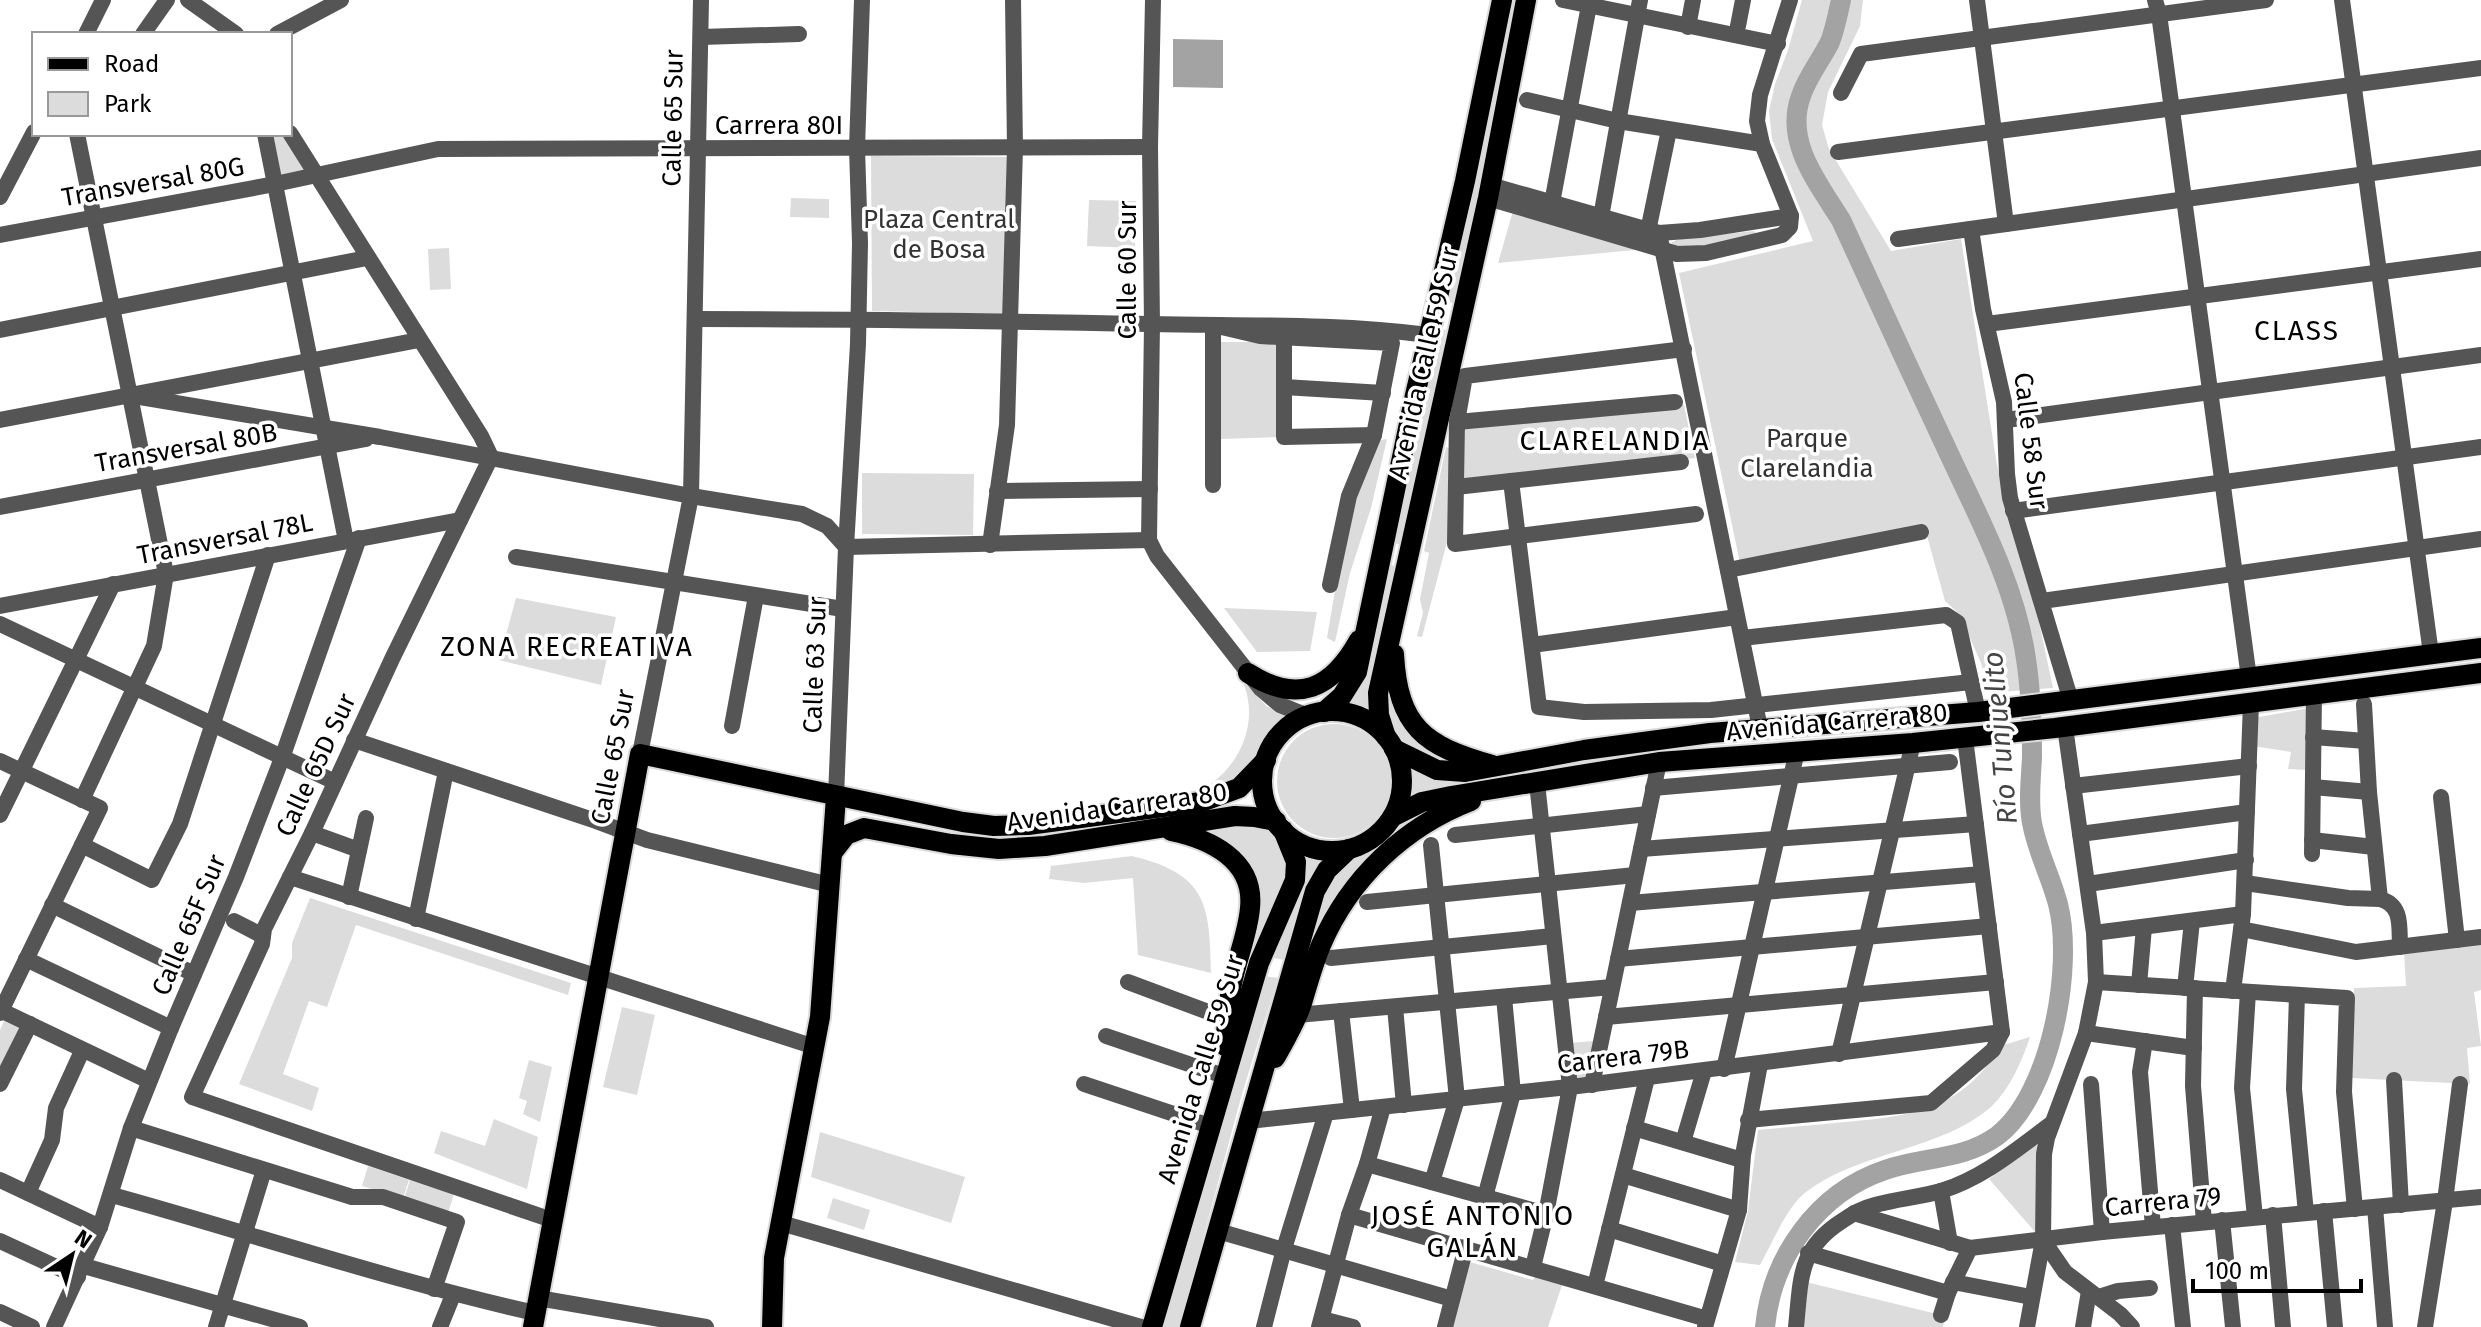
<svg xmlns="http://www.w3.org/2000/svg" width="2481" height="1327" font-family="'Fira Sans',sans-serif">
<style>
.green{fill:#dcdcdc}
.water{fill:#a3a3a3}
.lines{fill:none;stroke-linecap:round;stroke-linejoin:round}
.river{stroke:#a3a3a3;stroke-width:20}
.major-casing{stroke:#dbdbdb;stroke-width:24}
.minor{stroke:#555;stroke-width:16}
.major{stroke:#000;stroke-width:20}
.labels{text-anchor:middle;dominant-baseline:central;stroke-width:7;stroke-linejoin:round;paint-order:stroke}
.street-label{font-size:26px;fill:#000;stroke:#fff}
.park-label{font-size:26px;fill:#333;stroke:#fff}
.neighbourhood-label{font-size:28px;letter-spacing:2px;fill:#000;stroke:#fff}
.water-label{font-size:28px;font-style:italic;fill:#444;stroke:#fff}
</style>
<rect width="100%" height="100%" fill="#fff"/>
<g class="green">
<path d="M1510 0H1518L1485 176 1453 303 1443 300 1477 176Z"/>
<path d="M1802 0H1863L1860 26 1828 92 1822 125 1829 149 1891 251 1961 239 1997 465 2009 514 2027 565 2053 688 2001 692 1999 683 1987 686 1981 663 1967 631 1956 611 1945 601 1924 525 1740 563 1679 273 1813 241 1772 139 1769 111 1775 84 1788 50Z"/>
<path d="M273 134H281L308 171 281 176Z"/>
<path d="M871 156 1007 157 1005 314 872 311Z"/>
<path d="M791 198 829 199V218L790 217Z"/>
<path d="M1089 200 1136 201 1135 248 1087 246Z"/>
<path d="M1513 211 1645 249 1498 263Z"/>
<path d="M1754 231 1757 234 1717 245 1679 249 1671 243 1678 239Z"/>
<path d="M449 248 451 289 430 290 428 249Z"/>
<path d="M1437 328 1446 330 1402 545 1393 543Z"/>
<path d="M1220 342H1276L1277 437 1221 439Z"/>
<path d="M1684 405 1695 458 1461 486 1464 428Z"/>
<path d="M1387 439 1371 508 1350 573 1335 642 1327 638 1339 567 1354 503 1380 440Z"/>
<path d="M1446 447 1452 449 1448 538 1422 637 1417 636 1423 613 1420 599 1429 553 1424 551Z"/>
<path d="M862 473 974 474 973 535 862 534Z"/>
<path d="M1389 565 1398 566 1369 710 1355 705H1344Z"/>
<path d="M516 598 616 617 601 685 499 660Z"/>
<path d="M1224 608 1317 612 1310 651 1257 652Z"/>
<path d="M1247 684 1266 706 1288 715C1269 733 1261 762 1241 778 1231 785 1215 788 1204 793V788C1239 768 1259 724 1244 685Z"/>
<path d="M1388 685 1446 756 1452 764C1439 760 1419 757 1409 749 1390 735 1386 707 1388 685Z"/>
<path d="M2309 708 2308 770 2288 769 2291 752 2253 746 2254 718Z"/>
<circle cx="1334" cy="781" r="57"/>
<path d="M1537 768 1538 772 1409 796 1412 779 1410 770C1451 789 1495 775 1537 768Z"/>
<path d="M1438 804 1390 841 1292 1010 1320 902 1327 884 1347 863 1370 853 1405 821Z"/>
<path d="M1235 824 1272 830 1281 838 1290 870 1235 1013 1256 897 1199 830Z"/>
<path d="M1303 852 1326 858 1306 891 1284 960 1270 957C1284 925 1310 889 1303 852Z"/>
<path d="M1132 856C1206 874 1210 903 1211 973L1138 955 1133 878 1084 883 1049 879 1051 866Z"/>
<path d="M310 898 571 983 568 995 356 925 327 1007 309 1001 283 1074 319 1088 312 1111 239 1084 292 958V943Z"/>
<path d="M2481 942V990L2474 992 2481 1046 2467 1048 2470 1084 2351 1078 2354 988 2406 986 2404 952Z"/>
<path d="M1264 976 1278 978 1242 1094 1179 1327H1161Z"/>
<path d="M622 1007 655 1015 637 1095 603 1087Z"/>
<path d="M4 1021 22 1029 0 1075V1030Z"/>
<path d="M2030 1037C2022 1061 2010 1089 1991 1107 1942 1150 1860 1151 1806 1192 1787 1206 1772 1244 1760 1265L1735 1262 1748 1211 1758 1130C1787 1127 1816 1125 1845 1122 1912 1116 1963 1110 2000 1046Z"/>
<path d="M1594 1041 1586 1077 1574 1078 1569 1043Z"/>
<path d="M529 1060 552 1067 540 1122 523 1114 527 1101 519 1098Z"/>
<path d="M494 1119 538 1137 527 1189 434 1153 441 1131 485 1146Z"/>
<path d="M820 1132 965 1177 951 1223 811 1177Z"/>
<path d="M2037 1144 2036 1233 1989 1179Z"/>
<path d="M368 1166 409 1180 403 1198 362 1186Z"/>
<path d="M410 1180 454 1194 448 1213 404 1199Z"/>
<path d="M833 1198 870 1210 864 1230 827 1218Z"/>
<path d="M1470 1262 1533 1280 1536 1274 1563 1282 1548 1327H1452Z"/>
<path d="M1806 1282 1945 1316 1943 1327H1800Z"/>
</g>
<path class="water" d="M1173 39 1223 40V88L1173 87Z"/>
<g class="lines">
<path class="river" d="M1765 1327C1772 1257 1817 1193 1885 1170 1922 1157 1964 1160 1997 1136 2051 1095 2074 967 2058 904 2051 877 2037 851 2032 823 2028 801 2031 779 2032 757 2032 726 2031 691 2026 659 2016 588 1981 522 1951 458 1914 379 1877 299 1841 220 1818 183 1784 142 1801 96 1807 77 1821 60 1830 42 1835 29 1838 14 1841 0"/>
<g class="major-casing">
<g id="major">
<path d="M1394 654C1398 727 1424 746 1492 765"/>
<path d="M1248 673C1298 705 1332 689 1359 640"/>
<circle cx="1332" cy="781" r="70"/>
<path d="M1324 712 1342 696 1357 672 1415 395 1465 181 1502 0"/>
<path d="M1386 737 1379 715 1378 693 1488 198 1526 0"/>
<path d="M1394 749 1437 770 1465 772 1584 750 1710 733 1978 712 2481 648"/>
<path d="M1392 817 1422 802 1451 796 1659 762 1913 743 2055 728 2481 673"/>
<path d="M1171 831C1210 839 1255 860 1250 908 1248 932 1238 956 1233 979 1228 1001 1227 1023 1225 1046"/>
<path d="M832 853 846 835 864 828 951 844 999 849 1045 846 1235 816 1254 817 1276 821"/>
<path d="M1275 1058C1285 1040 1296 1022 1302 1003 1308 983 1313 964 1321 945 1350 878 1404 827 1471 801"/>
<path d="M533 1327 640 754 963 822 994 826 1028 825 1201 802 1239 788 1266 760"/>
<path d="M772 1327 774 1258 820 1017 836 797"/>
<path d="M1152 1327 1259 963 1295 880 1296 862 1283 830"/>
<path d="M1190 1327 1315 891 1327 870 1349 849"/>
</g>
</g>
<g class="minor">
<path d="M188 0 236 34"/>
<path d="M1153 0 1150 147 1152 324 1149 540 1157 556 1261 689 1280 705 1308 716"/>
<path d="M1563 0 1778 44"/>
<path d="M1977 0 2006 224"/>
<path d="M2155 0 2159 14 2249 678"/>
<path d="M2342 0 2431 654"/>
<path d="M1738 26 1743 0"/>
<path d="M1688 27 1693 0"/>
<path d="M86 34 103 0"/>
<path d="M143 34 167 0"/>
<path d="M277 34 341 0"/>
<path d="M701 37 799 34"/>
<path d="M1841 93 1861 54 2266 0"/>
<path d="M1527 100 1618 121 1762 144"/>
<path d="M290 133 481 436 491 457"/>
<path d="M77 134 166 574 154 646 82 800"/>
<path d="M265 134 346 541"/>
<path d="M1838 152 2481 68"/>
<path d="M1490 185 1659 233 1700 230 1791 216"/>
<path d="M0 197 34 132"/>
<path d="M1488 198 1677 254 1706 253 1782 235 1790 227 1791 216 1762 144 1757 121 1760 95 1790 0"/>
<path d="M1552 203 1590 0"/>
<path d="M1601 217 1640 0"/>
<path d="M1971 229 1983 309 2004 402 2007 474 2010 498 2071 701"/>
<path d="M1648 231 1669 130"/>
<path d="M1659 233 1760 728"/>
<path d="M0 235 275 184 438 149 1150 147"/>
<path d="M1898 239 2481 158"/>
<path d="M695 319C847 319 998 321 1150 324 1243 326 1336 323 1428 335"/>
<path d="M1987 324 2481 259"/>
<path d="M0 330 367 258"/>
<path d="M1284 337V437L1374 435"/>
<path d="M1684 349 1465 376 1457 422 1455 544 1696 514"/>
<path d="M1284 387 1383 393"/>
<path d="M128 395 380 437 691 496 802 514 827 526 846 547"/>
<path d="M0 420 419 340"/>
<path d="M2006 420 2481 355"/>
<path d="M1457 422 1675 402"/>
<path d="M491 457 392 659 312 833 264 929 262 944 192 1097 552 1220"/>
<path d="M1511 481 1539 707 1584 712 1711 710 1971 682"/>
<path d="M1213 485V325L1260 336 1392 343 1374 435 1349 496 1330 585"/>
<path d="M1456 487 1681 462"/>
<path d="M997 491 1150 489"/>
<path d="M0 507 366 439"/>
<path d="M2013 511 2481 447"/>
<path d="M990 545 1007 425 1015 148 1013 0"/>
<path d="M846 547 1149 540"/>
<path d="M516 557 843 609"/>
<path d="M1728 570 1921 532"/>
<path d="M2042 601 2481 539"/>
<path d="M0 606 460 520"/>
<path d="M0 624 335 782"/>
<path d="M1742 638 1946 615 1958 623 1978 712"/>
<path d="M1532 645 1737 617"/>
<path d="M2364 704 2369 792 2380 899C2403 905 2399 927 2400 947"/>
<path d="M732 726 756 596"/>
<path d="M2313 737 2366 741"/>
<path d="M354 740 596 821 647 840 830 885"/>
<path d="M640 754 691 496 701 0"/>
<path d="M0 761 100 808 0 1013"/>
<path d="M2073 786 2249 766"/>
<path d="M2313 787 2369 792"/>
<path d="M1653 788 1950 762"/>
<path d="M836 797 846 547 858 344 860 243 857 148 862 0"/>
<path d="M2441 797 2457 940"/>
<path d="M0 815 113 584"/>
<path d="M312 833 359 850"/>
<path d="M2080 834 2247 812"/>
<path d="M1455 835 1648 814"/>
<path d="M2312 840 2374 847"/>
<path d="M82 845 152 880 180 824 268 555"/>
<path d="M1431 845 1457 1099 1432 1182"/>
<path d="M1641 849 1976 824"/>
<path d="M2312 854 2314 695"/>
<path d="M290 877 815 1047"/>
<path d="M2245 883 2348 898 2380 899"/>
<path d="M2088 884 2246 860"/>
<path d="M349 897 366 818"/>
<path d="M1367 902 1635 875"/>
<path d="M1630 903 1982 874"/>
<path d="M52 905 194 974"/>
<path d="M416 919 446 771"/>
<path d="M234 921 263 936"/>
<path d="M2241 929 2356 952 2481 937"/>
<path d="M2094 933 2243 914"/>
<path d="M1331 958 1553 936"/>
<path d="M26 959 171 1028"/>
<path d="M1618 959 1989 926"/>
<path d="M1128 982 1227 1019"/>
<path d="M2096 982 2347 998 2344 1092 2355 1209"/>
<path d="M2139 985 2144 927"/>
<path d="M2185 988 2192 921"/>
<path d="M2195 988 2193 1086 2204 1222"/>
<path d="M2233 991 2243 914 2251 703"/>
<path d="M2248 992 2242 1088 2255 1217"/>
<path d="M2297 995 2294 1089 2306 1213"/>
<path d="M1395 1007 1404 1105"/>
<path d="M0 1010 149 1081"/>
<path d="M1341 1011 1352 1110"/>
<path d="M1297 1015 1612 987"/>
<path d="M1606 1017 1996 982"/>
<path d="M2086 1033 2194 1048"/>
<path d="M1106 1036 1224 1076"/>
<path d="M2145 1041 2140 1072 2153 1227"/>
<path d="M1839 1054 1913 743"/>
<path d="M1724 1069 1797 751"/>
<path d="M2394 1080 2401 1205"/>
<path d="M0 1084 30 1024"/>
<path d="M1084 1084 1210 1126"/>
<path d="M2091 1084 2102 1232"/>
<path d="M1592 1085 1659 762"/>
<path d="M1748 1120 1931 1103 1993 1050 2002 1032 1965 738"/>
<path d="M1249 1121 1578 1086 2002 1032"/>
<path d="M131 1128 352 1197H383L457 1222 434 1289"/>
<path d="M1634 1128 1742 1160"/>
<path d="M1683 1142 1704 1071"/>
<path d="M1367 1164 1546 1214"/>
<path d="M1623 1175 1739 1210"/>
<path d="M0 1180 100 1227"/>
<path d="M1941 1191 1950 1243"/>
<path d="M28 1193 52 1140 56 1108 82 1051"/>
<path d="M112 1195C253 1234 392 1281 535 1313"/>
<path d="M1485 1197 1513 1093 1504 997"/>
<path d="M2375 1207 2385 1327"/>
<path d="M2324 1211 2335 1327"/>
<path d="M1854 1213 1970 1248 2102 1232 2481 1197"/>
<path d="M1349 1215 1707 1319"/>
<path d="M2273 1215 2283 1327"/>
<path d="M2222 1220 2233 1327"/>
<path d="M781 1223 1141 1327"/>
<path d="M2172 1225 2183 1327"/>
<path d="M1609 1229 1723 1264"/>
<path d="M1218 1231 1452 1299"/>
<path d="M2043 1240 2065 1272 2120 1314 2132 1327"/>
<path d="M0 1241 78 1277"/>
<path d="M1808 1253 1948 1293"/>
<path d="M84 1266 300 1327"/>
<path d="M1533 1267 1546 1214 1570 1087 1537 783"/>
<path d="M1953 1282 2031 1297"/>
<path d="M1595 1286 1647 1078"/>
<path d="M2099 1297 2118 1291 2150 1288"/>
<path d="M538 1298 706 1327"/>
<path d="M0 1312 32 1327"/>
<path d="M1941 1315 1948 1293 1970 1248"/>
<path d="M1322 1319 1353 1327"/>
<path d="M54 1327 100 1227 131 1128 171 1028 236 877 282 758 359 538"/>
<path d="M216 1327 264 1170"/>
<path d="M440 1327 453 1295"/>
<path d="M1264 1327 1284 1249 1326 1113"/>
<path d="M1319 1327 1349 1215 1367 1164 1383 1107"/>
<path d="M1445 1327 1466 1247"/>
<path d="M1705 1327 1739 1210 1743 1155 1760 1064"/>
<path d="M1796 1327C1801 1279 1798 1249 1842 1221 1852 1214 1863 1208 1875 1205 1897 1199 1920 1197 1941 1191 1983 1178 2016 1150 2051 1124"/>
<path d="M2027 1327 2043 1240 2044 1154 2047 1138 2086 1033 2096 982 2094 933 2065 727"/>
<path d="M2083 1327 2089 1291"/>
<path d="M2425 1327 2445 1201 2460 1084"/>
</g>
<use href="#major" class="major"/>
</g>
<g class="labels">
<g class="street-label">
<text transform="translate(673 118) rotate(-89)">Calle 65 Sur</text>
<text x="779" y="125">Carrera 80I</text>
<text transform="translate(153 182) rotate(-10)">Transversal 80G</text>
<text transform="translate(1127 270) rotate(-90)">Calle 60 Sur</text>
<text transform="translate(1424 363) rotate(-77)">Avenida Calle 59 Sur</text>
<text transform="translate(2031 441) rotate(83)">Calle 58 Sur</text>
<text transform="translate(186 448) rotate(-10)">Transversal 80B</text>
<text transform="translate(225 539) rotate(-11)">Transversal 78L</text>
<text transform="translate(815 665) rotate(-88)">Calle 63 Sur</text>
<text transform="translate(1837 722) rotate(-5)">Avenida Carrera 80</text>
<text transform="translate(613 757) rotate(-79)">Calle 65 Sur</text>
<text transform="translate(316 765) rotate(-65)">Calle 65D Sur</text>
<text transform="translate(1117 807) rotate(-8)">Avenida Carrera 80</text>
<text transform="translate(189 925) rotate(-67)">Calle 65F Sur</text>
<text transform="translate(1623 1057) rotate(-7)">Carrera 79B</text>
<text transform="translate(1201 1069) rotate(-73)">Avenida Calle 59 Sur</text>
<text transform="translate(2163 1202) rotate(-6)">Carrera 79</text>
</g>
<g class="park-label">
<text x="939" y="219">Plaza Central<tspan x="939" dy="30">de Bosa</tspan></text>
<text x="1807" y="438">Parque<tspan x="1807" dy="30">Clarelandia</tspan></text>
</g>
<g class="neighbourhood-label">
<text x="2297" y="330">CLASS</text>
<text x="1615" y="440">CLARELANDIA</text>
<text x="567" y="646">ZONA RECREATIVA</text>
<text x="1473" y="1215">JOSÉ ANTONIO<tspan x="1473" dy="32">GALÁN</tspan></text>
</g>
<g class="water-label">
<text transform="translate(2000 738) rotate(-95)">Río Tunjuelito</text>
</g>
</g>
<rect x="32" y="32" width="260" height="104" fill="#ffffff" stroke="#999999" stroke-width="2"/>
<rect x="48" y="58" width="40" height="12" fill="#000000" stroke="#999999" stroke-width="2"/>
<text x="104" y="72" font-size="24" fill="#000000">Road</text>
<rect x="48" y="92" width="40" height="24" fill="#dcdcdc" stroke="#999999" stroke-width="2"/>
<text x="104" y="112" font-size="24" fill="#000000">Park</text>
<g transform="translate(72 1255) rotate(35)" stroke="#ffffff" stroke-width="6" paint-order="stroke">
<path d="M0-6L14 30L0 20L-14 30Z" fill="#000000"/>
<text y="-12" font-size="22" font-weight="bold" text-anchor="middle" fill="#000000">N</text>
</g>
<path d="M2193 1279v12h168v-12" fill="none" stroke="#000000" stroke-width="4"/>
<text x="2205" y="1279" font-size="24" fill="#000000" stroke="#ffffff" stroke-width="6" paint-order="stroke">100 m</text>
</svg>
